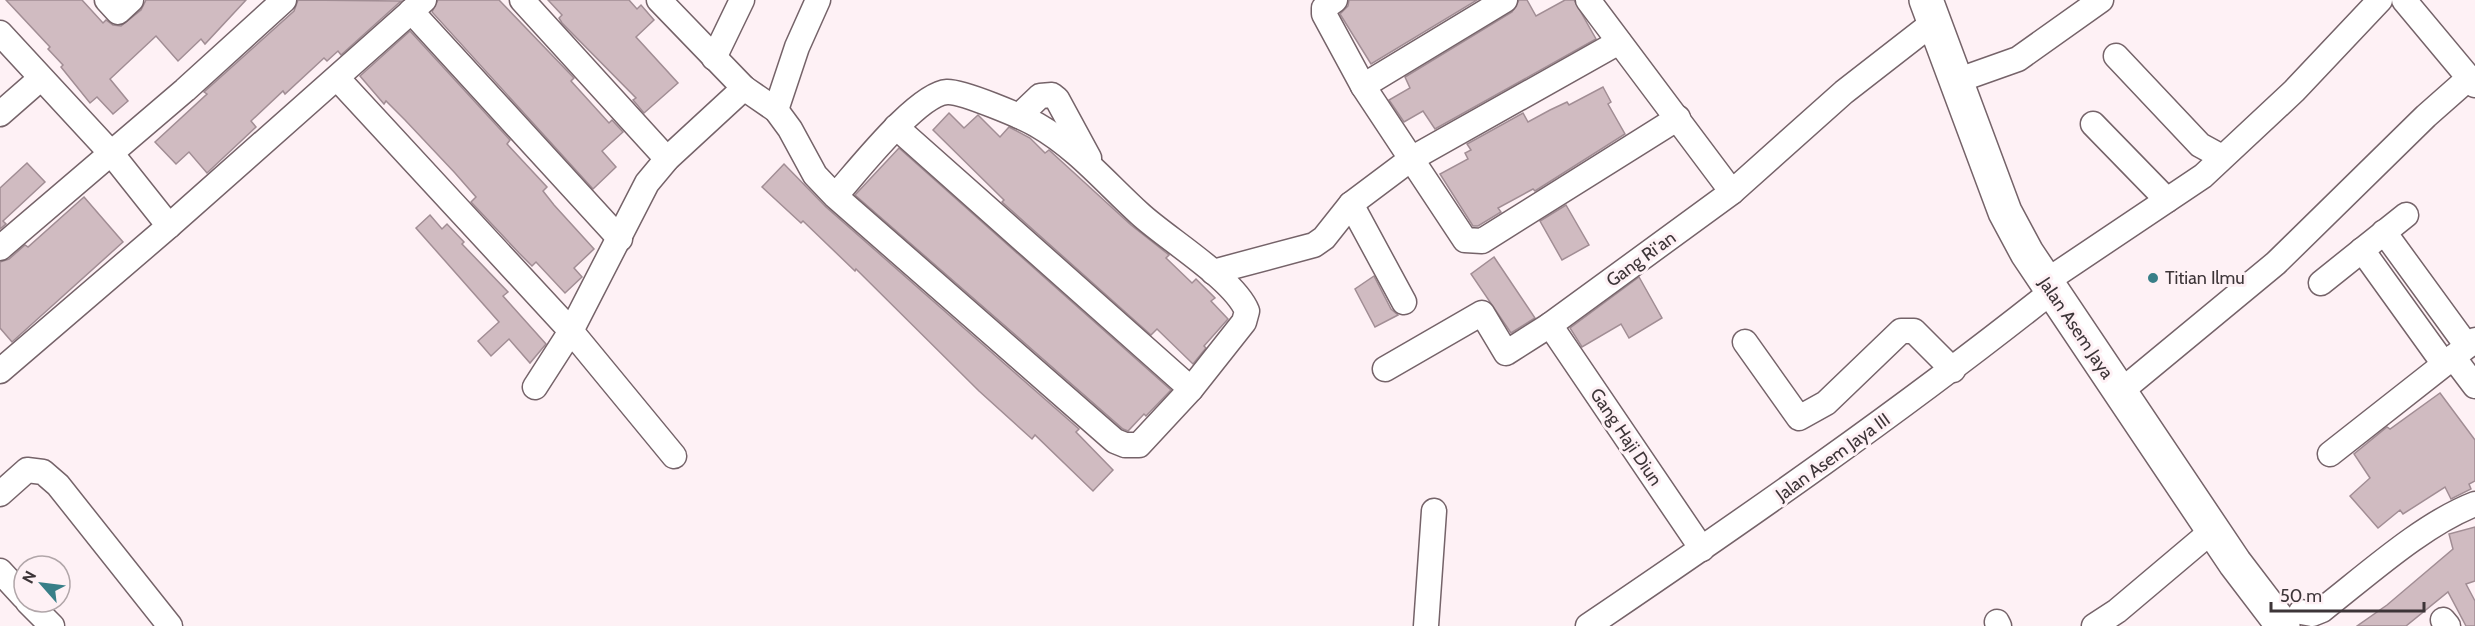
<svg xmlns="http://www.w3.org/2000/svg" width="2475" height="626" font-family="Cabin,sans-serif">
<style>
.building{fill:#d0bbc1;stroke:#a18d94;stroke-width:1.5}
.lines{fill:none;stroke-linecap:round;stroke-linejoin:round}
.street-casing{stroke:#756369;stroke-width:27}
.secondary-casing{stroke:#756369;stroke-width:36}
.street{stroke:#fff;stroke-width:24}
.secondary{stroke:#fff;stroke-width:33}
.poi-dot{fill:#387f88;stroke:#fef1f5;stroke-width:2}
.labels{text-anchor:middle;dominant-baseline:central;stroke-width:6;stroke-linejoin:round;paint-order:stroke}
.street-label{font-size:18px;fill:#3d3538;stroke:#fef1f5}
.poi-label{font-size:18px;fill:#3d3538;stroke:#fef1f5;text-anchor:start}
</style>
<rect width="100%" height="100%" fill="#fef1f5"/>
<g class="building">
<path d="M6 0H82L103 23 106 20 113 25 121 26 141 10 146 0H246L205 44 201 39 178 61 156 36 110 79 128 101 113 114 97 97 90 103 61 67 63 65 48 49 50 47Z"/>
<path d="M298 0 401 1 341 55 338 51 327 61 324 58 285 94 283 91 251 121 256 127 207 173 189 152 176 164 155 142 207 94 204 92 294 11Z"/>
<path d="M438 0H499L574 78 571 81 609 123 612 120 623 132 602 151 616 167 593 189 432 12Z"/>
<path d="M548 0H629L637 9 641 5 654 20 636 37 678 83 644 113 633 100 636 98 562 23 559 18 562 15Z"/>
<path d="M1349 0H1477L1371 64 1340 14 1348 6Z"/>
<path d="M1519 0H1527L1536 16 1565 0H1574L1596 39 1435 129 1423 111 1404 122 1389 100 1410 88 1405 77 1512 12Z"/>
<path d="M410 31 510 140 507 144 547 187 543 191 554 205 594 249 574 268 582 277 565 293 536 262 532 266 519 253 471 202 476 197 455 173 405 120 386 101 384 104 360 76Z"/>
<path d="M1603 87 1611 102 1608 104 1625 134 1535 191 1533 189 1498 208 1501 212 1478 226H1473L1440 174 1468 159 1465 153 1471 150 1467 144 1523 113 1528 122 1550 110 1567 102 1569 105Z"/>
<path d="M949 113 964 128 978 115 1000 137 1009 127 1030 138 1045 153 1049 150 1131 225 1169 255 1166 258 1192 283 1196 279 1215 298 1211 301 1228 319 1204 346 1206 348 1193 364 1157 329 1151 335 1002 202 1004 200 933 130Z"/>
<path d="M899 148 1171 390 1146 416 1144 414 1128 431 1123 429 855 195Z"/>
<path d="M27 163 45 182 3 221 6 224 0 229V188Z"/>
<path d="M784 164 826 207 1079 429 1076 432 1113 470 1093 491 1035 435 1032 439 979 391 856 269 855 271 803 221 801 223 762 187Z"/>
<path d="M84 197 123 242 12 342 0 328V262L9 259 25 245 28 247Z"/>
<path d="M1566 205 1589 245 1562 260 1540 221Z"/>
<path d="M430 215 442 229 447 224 464 242 462 244 508 292 503 296 546 344 530 363 509 339 491 356 478 341 499 322 416 228Z"/>
<path d="M1494 257 1535 318 1511 333 1471 274Z"/>
<path d="M1374 276 1391 309 1398 315 1375 327 1355 289Z"/>
<path d="M1639 277 1662 318 1629 338 1621 324 1582 347 1570 328Z"/>
<path d="M2440 393 2475 440V481L2469 484 2471 489 2451 499 2445 487 2403 514 2400 510 2378 528 2350 496 2370 478 2354 454 2387 427 2390 429Z"/>
<path d="M2475 527V581L2466 584 2475 601V626H2466L2448 592 2406 626H2357L2387 605 2453 549 2449 534Z"/>
</g>
<g class="lines">
<g class="street-casing">
<g id="street">
<path d="M107 0 118 12 131 0"/>
<path d="M522 0 667 159"/>
<path d="M659 0 744 88 776 110 790 129 815 175 835 196 1115 441 1125 445H1139L1191 389 1244 322 1247 311C1234 279 1167 239 1140 214 1106 183 1077 148 1037 125 1023 117 962 91 947 92 917 94 856 173 835 196"/>
<path d="M1335 0 1324 8V14L1363 86 1465 240 1482 241 1678 118"/>
<path d="M1588 0 1732 192 1844 92 1934 22"/>
<path d="M2404 0 2475 85"/>
<path d="M411 11 620 239"/>
<path d="M0 33 111 153 169 226"/>
<path d="M2116 56 2200 145 2222 157"/>
<path d="M714 58 742 0"/>
<path d="M338 79 571 331 674 456"/>
<path d="M1956 81 2018 59 2101 0"/>
<path d="M1363 86 1505 0"/>
<path d="M776 110 797 47 818 0"/>
<path d="M0 114 40 79"/>
<path d="M1019 116 1040 96 1052 95 1057 99 1089 158"/>
<path d="M2093 124 2167 200"/>
<path d="M896 127 1191 389"/>
<path d="M1351 204 1404 302"/>
<path d="M2384 232 2467 346"/>
<path d="M0 248 185 90 284 0"/>
<path d="M2362 250 2444 364"/>
<path d="M1213 272 1314 245 1324 238 1351 204 1411 159 1619 42"/>
<path d="M2045 282 2203 176 2294 91 2380 0"/>
<path d="M2321 283 2406 215"/>
<path d="M1550 325 1702 549"/>
<path d="M1745 342 1799 418 1826 403 1901 331H1914L1953 370"/>
<path d="M2453 357 2475 386"/>
<path d="M1385 369 1482 313 1506 353 1550 325 1732 192"/>
<path d="M0 371 169 226 424 0"/>
<path d="M535 387 571 331 647 183 667 159 744 88"/>
<path d="M2120 392 2276 263 2426 116 2469 78"/>
<path d="M2330 454 2475 340"/>
<path d="M0 494 27 470 43 472 58 485 170 626"/>
<path d="M0 571 24 597"/>
<path d="M28 602 52 626"/>
<path d="M2301 612 2312 614 2322 610C2367 575 2423 524 2475 504"/>
<path d="M2443 620 2448 626"/>
<path d="M1997 622 1999 626"/>
<path d="M1426 626 1434 511"/>
<path d="M1588 626C1746 519 1901 411 2051 292"/>
<path d="M2094 626 2117 611 2213 530"/>
</g>
</g>
<g class="secondary-casing">
<path id="secondary" d="M1926 0 2005 212 2027 253 2235 563 2283 626"/>
</g>
<use href="#street" class="street"/>
<use href="#secondary" class="secondary"/>
</g>
<circle class="poi-dot" cx="2153" cy="278" r="6"/>
<g class="labels">
<g class="street-label">
<text transform="translate(1641 259) rotate(-36)">Gang Ri'an</text>
<text transform="translate(2076 328) rotate(56)">Jalan Asem Jaya</text>
<text transform="translate(1626 437) rotate(56)">Gang Haji Diun</text>
<text transform="translate(1833 457) rotate(-36)">Jalan Asem Jaya III</text>
</g>
<g class="poi-label">
<text x="2165" y="278">Titian Ilmu</text>
</g>
</g>
<g transform="translate(42 584) rotate(298)"><circle r="28" fill="#fef1f5" stroke="#b1a6a9" stroke-width="1.5"/>
<path d="M0-4.5L10 22L0 15L-10 22Z" fill="#387f88"/>
<text y="-9" font-size="16" font-weight="bold" text-anchor="middle" fill="#3d3538">N</text>
</g>
<path d="M2271 602v9h153v-9" fill="none" stroke="#3d3538" stroke-width="3"/>
<text x="2280" y="602" font-size="18" fill="#3d3538" stroke="#fef1f5" stroke-width="4.5" paint-order="stroke">50 m</text>
</svg>
